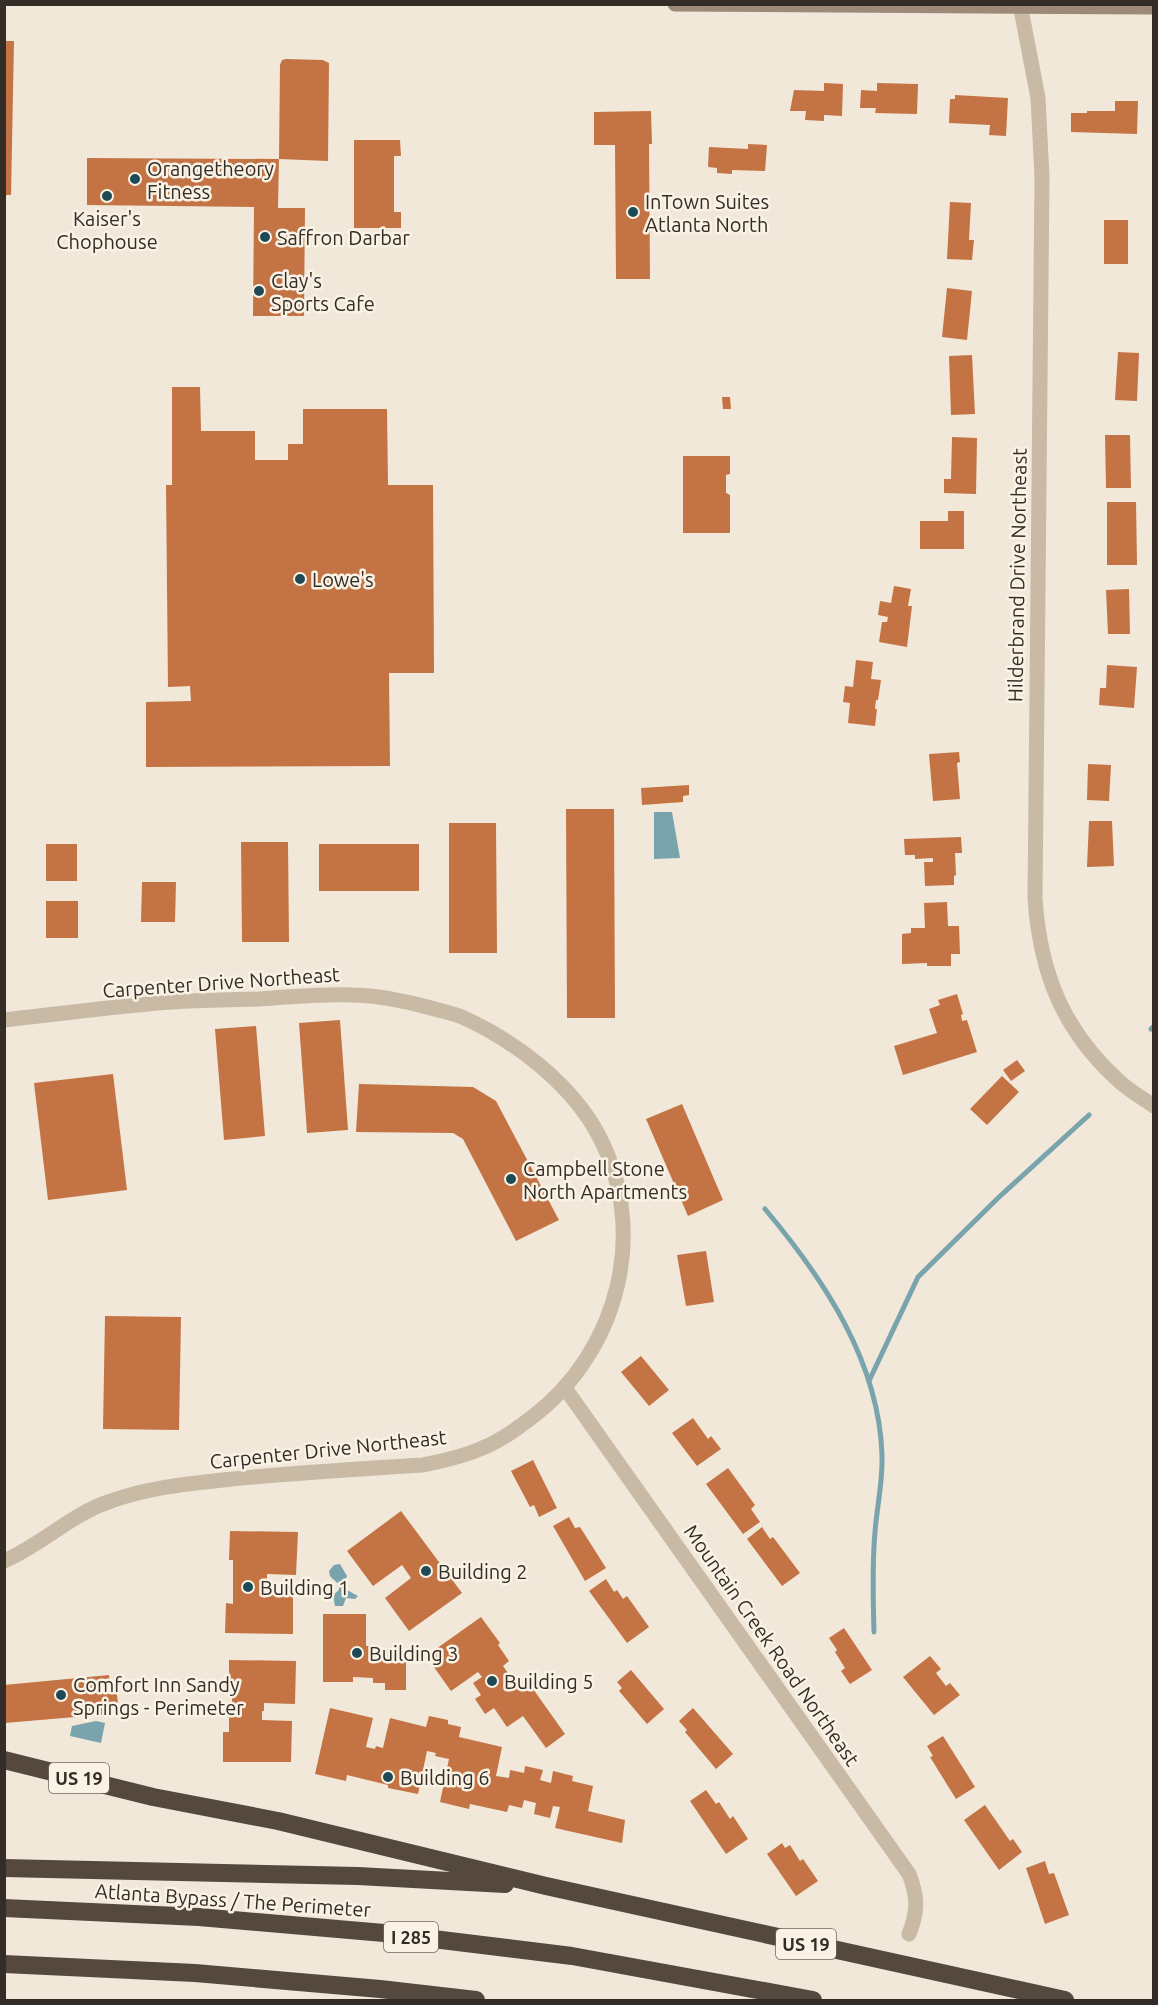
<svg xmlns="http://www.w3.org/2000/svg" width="1158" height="2005" font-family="Ubuntu,sans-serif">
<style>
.water{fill:#79a4ad}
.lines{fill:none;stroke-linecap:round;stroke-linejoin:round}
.stream{stroke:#79a4ad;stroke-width:5}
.building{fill:#c47344}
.street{stroke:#c8baa5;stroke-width:15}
.secondary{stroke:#9c8977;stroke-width:15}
.highway{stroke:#55483e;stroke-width:18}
.poi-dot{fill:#1d4a55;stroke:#f9f2e5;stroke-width:2}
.labels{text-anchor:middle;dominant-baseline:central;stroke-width:5;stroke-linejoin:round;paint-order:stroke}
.shield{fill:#f9f2e5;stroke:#6f675f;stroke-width:1.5}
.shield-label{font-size:18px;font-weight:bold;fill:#342c26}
.poi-label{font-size:20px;fill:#342c26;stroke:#f9f2e5;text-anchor:start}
.street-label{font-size:20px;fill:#342c26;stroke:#f9f2e5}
</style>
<rect width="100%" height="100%" fill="#f1e8d9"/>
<g class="water">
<path d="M654 812H672L680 858 654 859Z"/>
<path d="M340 1564 347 1576 345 1581 347 1590 358 1596 355 1599 346 1598 343 1606H335L333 1595 339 1590C340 1582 335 1582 330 1576L329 1571 334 1565Z"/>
<path d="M96 1721 105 1723 101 1743 70 1736 72 1726Z"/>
</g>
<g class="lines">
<g class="stream">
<path d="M1151 1029 1154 1026"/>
<path d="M765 1209C823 1278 879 1361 882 1455 883 1481 877 1506 875 1532 872 1565 873 1599 874 1632"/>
<path d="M869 1381 918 1277 998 1198 1089 1115"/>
</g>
</g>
<g class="building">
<path d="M4 41H14L11 195H4Z"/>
<path d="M286 59 323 60 329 63 328 161 279 159 280 65 282 60Z"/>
<path d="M824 83 843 84 842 116 824 115V121L805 120 806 111H790L794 90 824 91Z"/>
<path d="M877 83 918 84 917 114 875 113 876 108H860L861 90 877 91Z"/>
<path d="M955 95 1008 98 1006 136 989 135 990 125 949 123 950 99H955Z"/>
<path d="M1115 101H1138L1137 134 1071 132V113H1087V111H1115Z"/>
<path d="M651 111 652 144H649L650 279H616L615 145H594V112Z"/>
<path d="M354 140H400L401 156H394V212H401V228H354Z"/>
<path d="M748 144 767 145 765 171 732 170V174L717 173V168L708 167 709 147 748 149Z"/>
<path d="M87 158 279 159 278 208H305L304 316H253L254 207 87 205Z"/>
<path d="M950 202 971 203 969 240H974L972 260 947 259Z"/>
<rect x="1104" y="220" width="24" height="44"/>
<path d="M947 288 972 291 967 340 942 337Z"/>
<path d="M1118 352 1139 353 1137 401 1115 400Z"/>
<path d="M972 355 975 414 951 415 949 356Z"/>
<path d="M172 387H200L201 431H255V460H288V444H303V409H387L388 485H433L434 673H389L390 766 146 767V702L191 701 190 686 168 687 166 485H172Z"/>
<path d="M722 397H730L731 409H723Z"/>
<path d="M1105 435H1130L1131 488H1106Z"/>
<path d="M952 437 977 438 976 494 944 493V479H951Z"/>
<path d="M683 456H730V474L726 475V493L730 495V533H683Z"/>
<path d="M1107 502H1136L1137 565H1107Z"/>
<path d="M948 511H964V549H920V521H948Z"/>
<path d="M894 586 911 589 908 606H912L907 647 879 642 882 622H887L888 617 878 615 880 601 891 603Z"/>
<path d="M1129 589 1130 634H1108L1106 590Z"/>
<path d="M856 660 873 662 871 679 881 680 878 700H876L875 709H877L875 726 848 723 850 703 843 702 845 686 853 687Z"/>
<path d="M1107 665 1137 667 1134 708 1099 705 1100 688H1106Z"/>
<path d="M959 752 960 762 957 763 960 799 933 801 929 754Z"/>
<path d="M1088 764 1111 765 1109 801 1087 800Z"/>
<path d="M689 785V795L683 796V802L642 805 641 788Z"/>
<path d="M566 809H614L615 1018H567Z"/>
<path d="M1089 821H1112L1114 866 1087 867Z"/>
<path d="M449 823H496L497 953H449Z"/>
<path d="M961 837 962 853H955L956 875 954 876V885L925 886 924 862H933V858L915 859V855H905L904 839Z"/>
<path d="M241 842H288L289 942H242Z"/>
<rect x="46" y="844" width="31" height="37"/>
<rect x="319" y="844" width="100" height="47"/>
<path d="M142 882H176L175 922H141Z"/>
<rect x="46" y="901" width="32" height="37"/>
<path d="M947 902 948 926H959L960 954H951V966H927V963L902 964V934L911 933V928H925L924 903Z"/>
<path d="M957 994 963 1014 961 1015 962 1021 967 1020 977 1052 903 1075 894 1046 937 1033 929 1009 940 1005 938 1000Z"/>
<path d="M340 1020 348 1130 307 1133 299 1023Z"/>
<path d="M256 1026 265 1136 224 1140 215 1029Z"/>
<path d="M1017 1060 1025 1071 1011 1081 1003 1070Z"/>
<path d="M113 1074 127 1190 48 1200 34 1083Z"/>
<path d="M1002 1076 1019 1092 987 1125 970 1109Z"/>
<path d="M359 1084 473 1087 496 1101 559 1220 516 1241 463 1139 453 1133 356 1132Z"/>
<path d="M682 1104 723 1200 688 1216 646 1119Z"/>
<path d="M706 1251 714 1302 686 1306 677 1255Z"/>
<path d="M105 1316 181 1317 179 1430 103 1429Z"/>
<path d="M641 1356 669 1390 649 1406 621 1372Z"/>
<path d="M693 1418 708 1439 711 1436 721 1449 697 1466 672 1433Z"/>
<path d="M533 1460 557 1508 539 1517 534 1505 530 1507 511 1471Z"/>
<path d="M728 1468 755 1505 751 1509 760 1522 743 1534 706 1484Z"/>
<path d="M401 1511 462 1593 409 1631 385 1598 411 1578 402 1565 373 1586 347 1551Z"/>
<path d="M569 1517 575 1528 580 1527 606 1568 585 1581 553 1526Z"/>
<path d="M762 1527 770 1539 773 1537 800 1573 782 1586 747 1539Z"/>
<path d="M230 1531 298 1532 296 1575 267 1574V1583L263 1582V1591H293V1634L225 1633 226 1603 233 1604V1560H229Z"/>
<path d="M606 1579 614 1592 617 1590 623 1599 627 1596 649 1627 627 1643 589 1591Z"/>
<path d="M323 1614H366V1646H373V1649H391V1657H406V1690H385V1683H373V1678L353 1677V1682H323Z"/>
<path d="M481 1617 500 1643 498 1645 509 1661 503 1666 512 1679 504 1684 509 1692 526 1679 565 1734 546 1748 523 1716 507 1727 494 1708 485 1714 475 1699 481 1695 473 1683 482 1677 478 1672 451 1691 426 1656Z"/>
<path d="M844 1628 872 1670 850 1684 841 1671 845 1668 835 1652 837 1650 829 1638Z"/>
<path d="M930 1656 941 1669 936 1673 946 1686 950 1683 960 1695 934 1715 903 1677Z"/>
<path d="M229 1660 296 1661 295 1704 264 1703V1711H262V1720L292 1721 291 1762H223V1732H229V1711L232 1710V1690H229Z"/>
<path d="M631 1670 664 1709 647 1724 619 1691 622 1688 617 1682Z"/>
<path d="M109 1675 110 1686 116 1685 118 1704H109L110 1714 5 1723 4 1685Z"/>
<path d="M330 1708 373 1718 366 1747 375 1749 376 1746 383 1748 390 1718 426 1727 429 1716 448 1720V1724L461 1727 459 1737 502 1747 496 1776 509 1778 510 1770 524 1773 525 1766 543 1770 540 1780 551 1783 553 1771 573 1776 572 1781 593 1786 588 1811 625 1820 622 1843 555 1828 560 1807 553 1806 550 1818 534 1814 536 1803 524 1800 522 1808 509 1805 507 1812 470 1804 469 1809 440 1802 449 1759 435 1756 436 1753 427 1751 418 1794 388 1788V1785L347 1775 346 1781 315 1774Z"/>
<path d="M693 1708 733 1754 716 1769 685 1732 687 1730 679 1721Z"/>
<path d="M943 1736 975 1787 956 1799 930 1757 933 1756 927 1746Z"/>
<path d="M706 1790 716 1804 719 1802 730 1819 733 1816 748 1839 726 1854 690 1801Z"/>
<path d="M985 1805 1010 1841 1013 1839 1022 1852 999 1870 964 1820Z"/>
<path d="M782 1843 785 1848 790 1845 800 1861 803 1859 818 1881 796 1896 767 1854Z"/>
<path d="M1045 1861 1049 1874 1054 1873 1069 1915 1045 1924 1026 1868Z"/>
</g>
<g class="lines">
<g class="street">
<path d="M1020 4 1038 98 1042 177 1035 898C1040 973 1063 1031 1120 1082 1130 1091 1142 1098 1154 1106"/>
<path d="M4 1020C60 1014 116 1006 172 1002 201 1000 230 1000 259 999 289 997 320 994 351 995 378 995 405 1001 431 1008 441 1011 453 1013 462 1017 513 1040 565 1079 594 1127 652 1226 620 1351 531 1418 515 1430 499 1442 480 1449 462 1457 442 1461 423 1465 356 1469 289 1473 223 1480 185 1484 147 1488 111 1501 71 1514 42 1545 4 1561"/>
<path d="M565 1388 909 1874C918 1896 918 1912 909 1934"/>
</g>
<path class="secondary" d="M675 4 1154 7"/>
<g class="highway">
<path d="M4 1760 153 1797 278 1821 546 1886 1065 2000"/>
<path d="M4 1868 358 1876 505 1884"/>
<path d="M4 1908 199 1917 384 1933 572 1956 813 2000"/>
<path d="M4 1964 195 1973 380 1989 476 2000"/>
</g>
</g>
<g class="poi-dot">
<circle cx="135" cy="179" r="6"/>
<circle cx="107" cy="196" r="6"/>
<circle cx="633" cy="212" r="6"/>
<circle cx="265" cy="237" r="6"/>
<circle cx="259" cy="291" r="6"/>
<circle cx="300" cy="579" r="6"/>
<circle cx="511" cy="1179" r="6"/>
<circle cx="426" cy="1571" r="6"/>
<circle cx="248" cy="1587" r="6"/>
<circle cx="357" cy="1653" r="6"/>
<circle cx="492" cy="1681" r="6"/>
<circle cx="61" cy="1695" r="6"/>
<circle cx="388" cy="1777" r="6"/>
</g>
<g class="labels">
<g class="shield">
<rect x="49" y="1763" width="60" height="30" rx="4.5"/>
<rect x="384" y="1922" width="54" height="30" rx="4.5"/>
<rect x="776" y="1929" width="60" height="30" rx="4.5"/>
</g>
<g class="shield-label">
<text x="79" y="1778">US 19</text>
<text x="411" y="1937">I 285</text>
<text x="806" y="1944">US 19</text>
</g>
<g class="poi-label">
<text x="147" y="168">Orangetheory<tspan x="147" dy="23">Fitness</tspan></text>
<text x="645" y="201">InTown Suites<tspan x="645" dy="23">Atlanta North</tspan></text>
<text x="107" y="218" text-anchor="middle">Kaiser's<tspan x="107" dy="23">Chophouse</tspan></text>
<text x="277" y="237">Saffron Darbar</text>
<text x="271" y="280">Clay's<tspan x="271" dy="23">Sports Cafe</tspan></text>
<text x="312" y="579">Lowe's</text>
<text x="523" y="1168">Campbell Stone<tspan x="523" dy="23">North Apartments</tspan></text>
<text x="438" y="1571">Building 2</text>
<text x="260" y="1587">Building 1</text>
<text x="369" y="1653">Building 3</text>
<text x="504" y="1681">Building 5</text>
<text x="73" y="1684">Comfort Inn Sandy<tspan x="73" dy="23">Springs - Perimeter</tspan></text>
<text x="400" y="1777">Building 6</text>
</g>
<g class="street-label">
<text transform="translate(1017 575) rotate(-89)">Hilderbrand Drive Northeast</text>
<text transform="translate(221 982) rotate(-4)">Carpenter Drive Northeast</text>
<text transform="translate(328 1449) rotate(-6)">Carpenter Drive Northeast</text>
<text transform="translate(772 1645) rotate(55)">Mountain Creek Road Northeast</text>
<text transform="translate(233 1900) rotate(4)">Atlanta Bypass / The Perimeter</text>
</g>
</g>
<rect width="1158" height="2005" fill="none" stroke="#342c26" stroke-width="12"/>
</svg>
